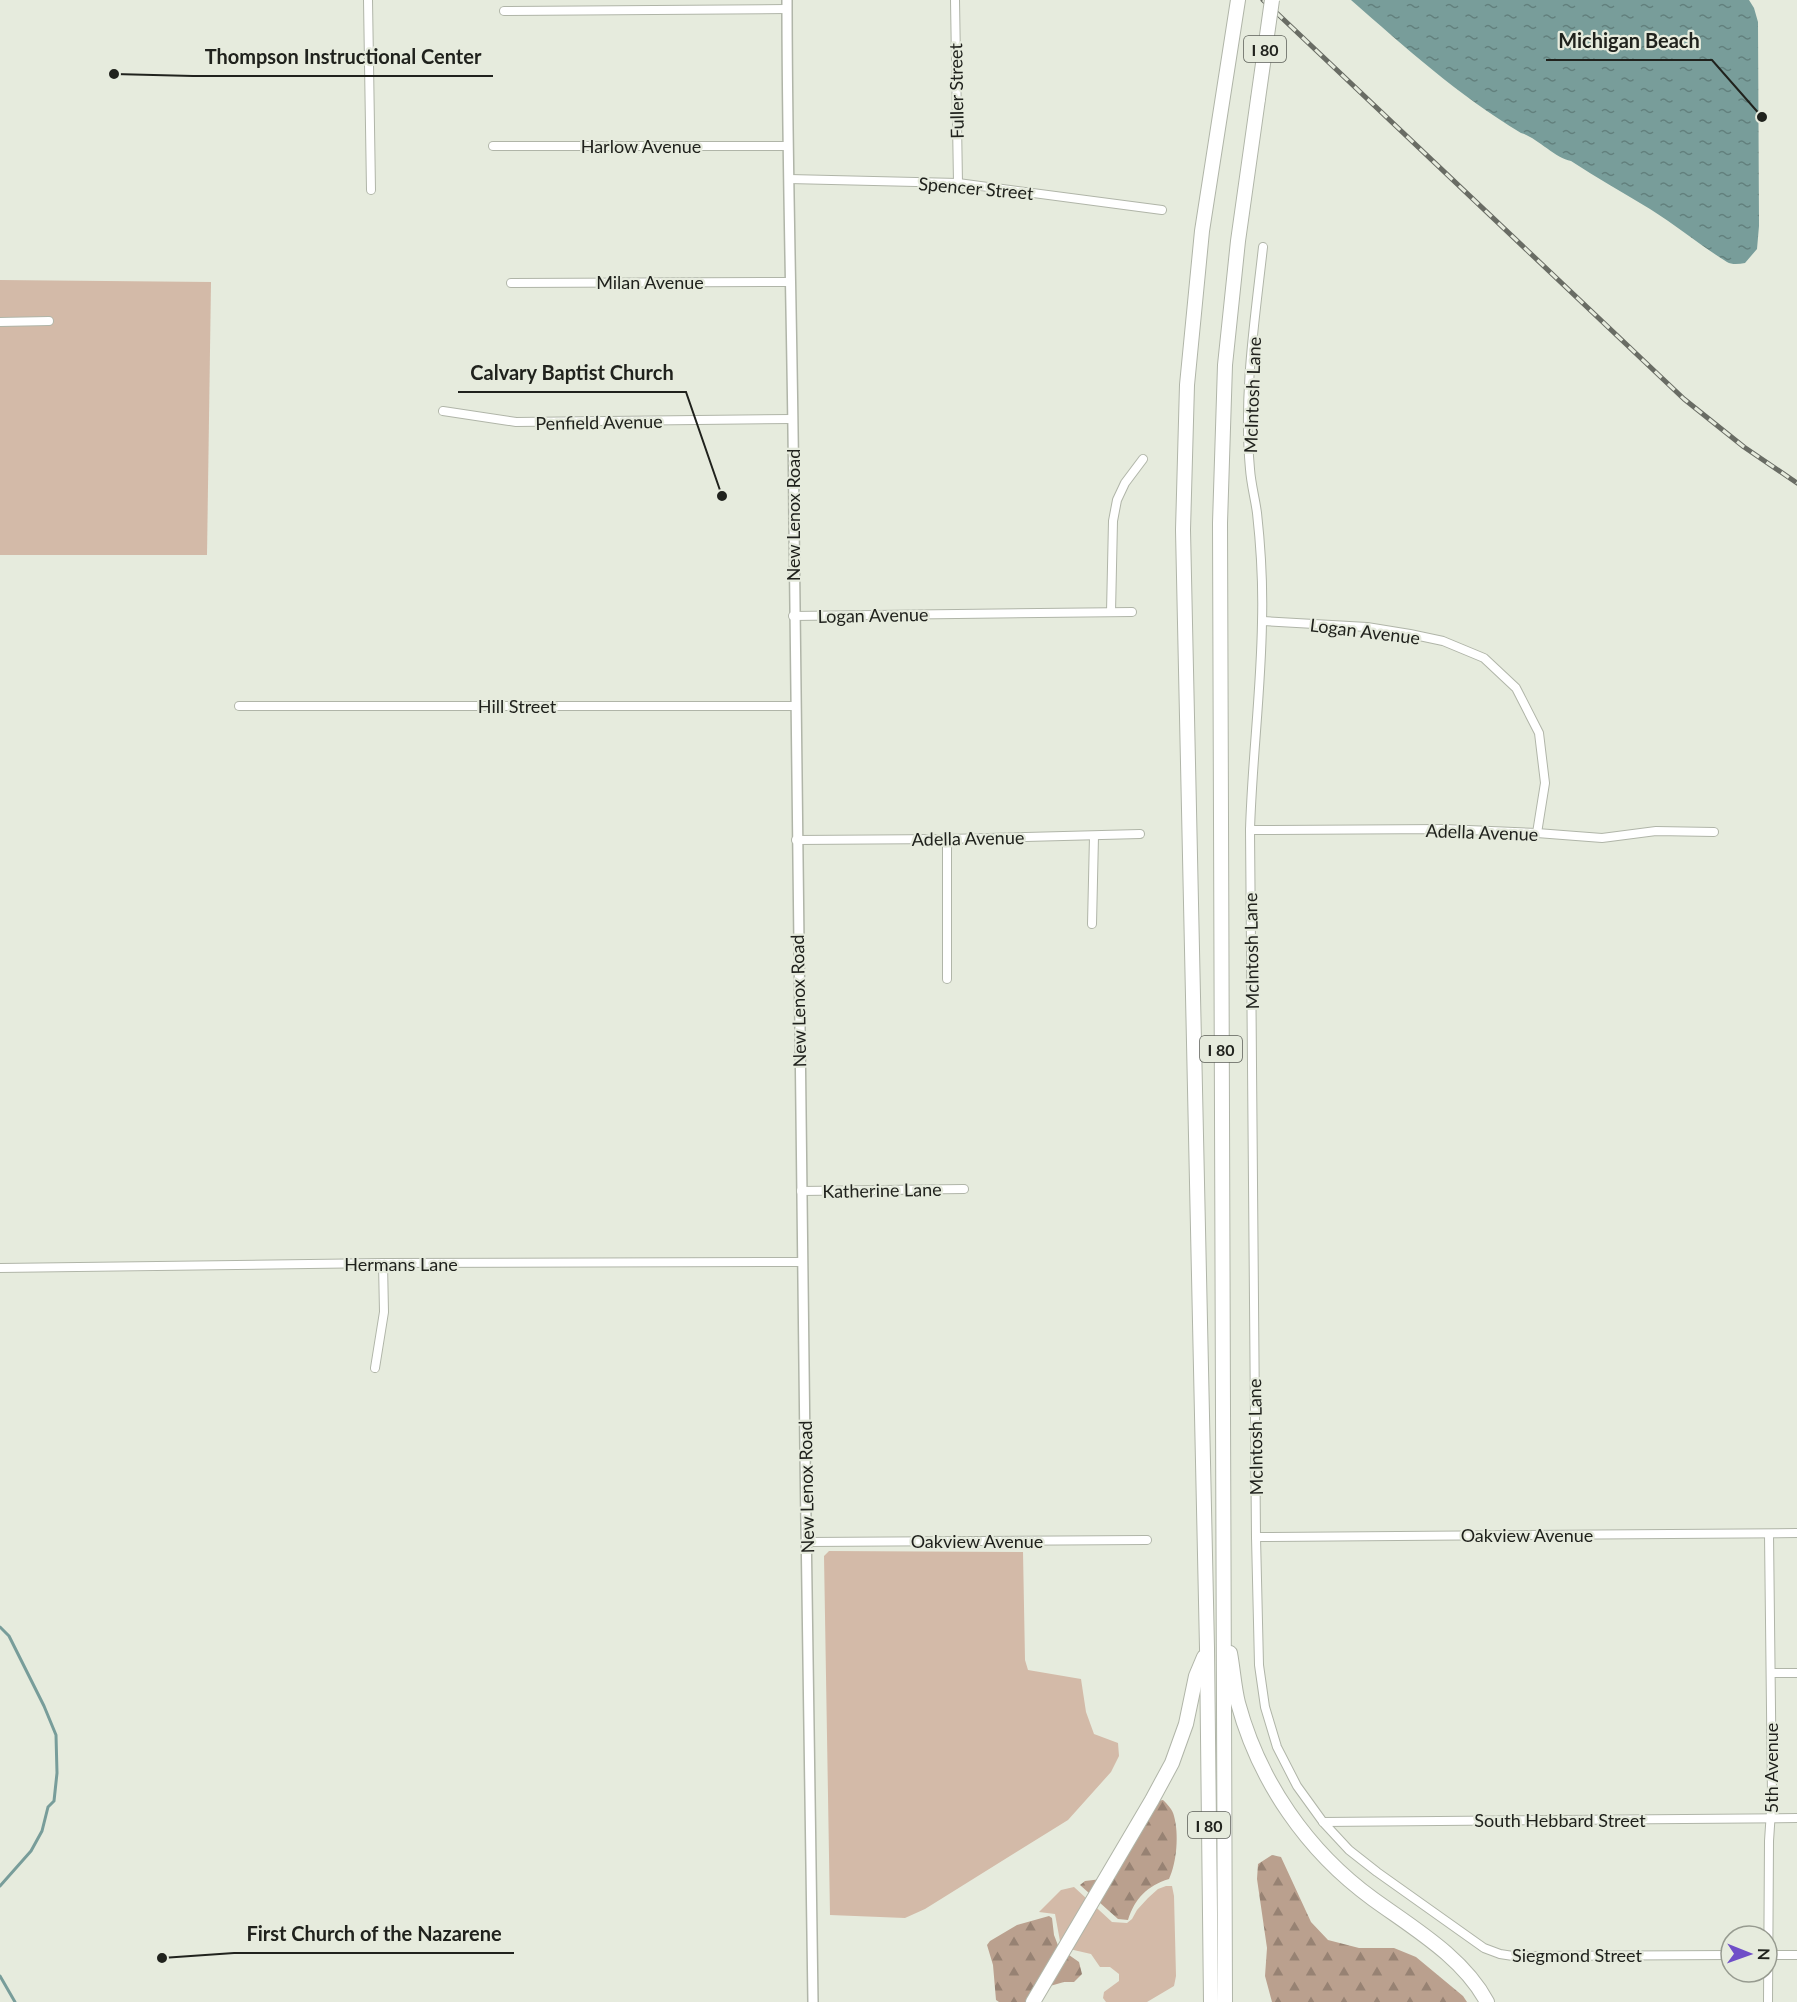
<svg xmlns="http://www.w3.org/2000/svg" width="1797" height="2002" font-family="Lato,sans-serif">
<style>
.grass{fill:#d3baa8}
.forest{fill:url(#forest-firs)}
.water{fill:url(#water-ripples)}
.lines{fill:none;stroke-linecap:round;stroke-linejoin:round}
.stream{stroke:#789d9a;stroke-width:3}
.minor-casing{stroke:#b0b5a8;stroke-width:10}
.tertiary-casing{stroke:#b0b5a8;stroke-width:12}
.motorway-casing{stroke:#b0b5a8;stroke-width:16}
.minor{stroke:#fff;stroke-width:8}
.tertiary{stroke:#fff;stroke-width:9}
.motorway{stroke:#fff;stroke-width:14}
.rail-casing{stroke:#696c64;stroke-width:5}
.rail{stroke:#e6ebdd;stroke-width:3;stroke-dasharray:9;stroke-linecap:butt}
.motorway-bridge-casing{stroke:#b0b5a8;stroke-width:16;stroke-linecap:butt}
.motorway-bridge{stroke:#fff;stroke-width:14}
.labels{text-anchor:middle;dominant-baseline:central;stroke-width:4.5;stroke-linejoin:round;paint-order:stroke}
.shield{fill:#e6ebdd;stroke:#5b5e57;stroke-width:1.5}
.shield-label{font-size:16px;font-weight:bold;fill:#20221d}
.street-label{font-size:18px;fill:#20221d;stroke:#e6ebdd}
.leader{fill:none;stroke:#20221d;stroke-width:2}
.callout-dot{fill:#20221d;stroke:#e6ebdd;stroke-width:2}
.callout-label{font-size:20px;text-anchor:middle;font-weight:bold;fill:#20221d;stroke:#e6ebdd;stroke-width:4.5;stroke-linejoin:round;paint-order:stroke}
</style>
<defs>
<pattern id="forest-firs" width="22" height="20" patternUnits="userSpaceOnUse" patternTransform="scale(1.5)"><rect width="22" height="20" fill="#baa08e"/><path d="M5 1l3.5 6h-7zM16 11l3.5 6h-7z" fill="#978273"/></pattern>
<pattern id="water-ripples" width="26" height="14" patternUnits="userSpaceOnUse" patternTransform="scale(1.5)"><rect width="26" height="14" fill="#789d9a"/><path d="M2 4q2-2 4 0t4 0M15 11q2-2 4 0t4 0" fill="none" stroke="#62807d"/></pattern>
</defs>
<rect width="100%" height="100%" fill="#e6ebdd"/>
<g class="grass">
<path d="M0 280 211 282 207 555H0Z"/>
<path d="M829 1551 1023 1552 1025 1660 1028 1670 1081 1679 1086 1712 1094 1734 1118 1743 1119 1756 1111 1772 1068 1820 925 1909 905 1918 830 1915 824 1556Z"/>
<path d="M1166 1886H1172L1174 1896 1176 1976 1174 1986 1147 2002H1106L1103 1998 1104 1992 1119 1981V1974L1110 1967H1100L1091 1954 1065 1948 1060 1941 1055 1914 1039 1912 1061 1890 1074 1887 1112 1922 1127 1923 1132 1919 1137 1910 1148 1898 1158 1889Z"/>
</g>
<g class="forest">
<path d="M1163 1800C1167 1804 1173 1810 1174 1816 1179 1834 1177 1862 1169 1879 1147 1886 1135 1898 1128 1920L1118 1919 1080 1885 1085 1881 1110 1878 1158 1801Z"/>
<path d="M1272 1855 1281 1857 1311 1922 1328 1940 1359 1948H1394L1416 1957 1463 1996 1467 2002H1272L1265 1976 1267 1948 1257 1879 1258 1864Z"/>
<path d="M1049 1916 1052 1918 1054 1935 1059 1948 1079 1962 1082 1974 1074 1982H1064L1043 1988 1039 2002H999L996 2000 993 1965 987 1945 990 1941 1017 1925Z"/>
</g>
<path class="water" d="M1351 0H1749L1754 8 1758 22 1759 226 1757 249 1745 263C1739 264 1732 265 1727 262 1701 246 1677 226 1650 209 1624 193 1597 178 1571 161 1555 158 1536 137 1521 133 1458 95 1406 48 1351 0Z"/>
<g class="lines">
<g class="stream">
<path d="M0 1627 9 1636 44 1706 56 1735 57 1773 54 1801 48 1807 42 1831 31 1851 0 1886"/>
<path d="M0 1976 15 2002"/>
</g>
<g class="minor-casing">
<g id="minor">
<path d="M368 0 371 190"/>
<path d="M955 0 958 183"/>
<path d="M504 11 787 9"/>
<path d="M493 146H788"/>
<path d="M789 179 958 183 1162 210"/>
<path d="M1263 247C1255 319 1243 395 1250 469 1251 484 1255 498 1257 513 1261 549 1263 586 1262 622 1261 692 1252 761 1250 830L1256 1537 1259 1665 1265 1707 1277 1747 1297 1786 1323 1822 1349 1850 1377 1872 1484 1948 1500 1954 1513 1956 1731 1955"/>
<path d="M511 283 789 282"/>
<path d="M0 322 49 321"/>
<path d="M443 411 516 422 792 419"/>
<path d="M1111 612 1113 521 1117 500 1125 483 1143 459"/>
<path d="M793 616 1132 612"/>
<path d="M1263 621 1367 627 1410 634 1443 641 1484 658 1516 688 1539 733 1545 783 1537 833"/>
<path d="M239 706H795"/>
<path d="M1250 830 1445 829 1537 833 1602 838 1656 831 1714 832"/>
<path d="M947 839V979"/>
<path d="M796 840 947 839 1140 834"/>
<path d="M1092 924 1094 836"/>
<path d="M801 1191 964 1189"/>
<path d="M0 1268 383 1263 802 1262"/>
<path d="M375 1368 384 1312 383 1263"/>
<path d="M1256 1537 1797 1533"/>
<path d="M807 1542 1147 1540"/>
<path d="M1771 1673H1797"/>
<path d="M1323 1822 1797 1818"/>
<path d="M1767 1955H1797"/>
<path d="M1768 2002 1769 1841 1772 1796 1769 1534"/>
</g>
</g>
<g class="tertiary-casing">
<path id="tertiary" d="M787 0C787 174 793 349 794 523 796 1016 807 1509 813 2002"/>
</g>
<g class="motorway-casing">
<g id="motorway">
<path d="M1230 1653C1233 1669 1234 1687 1238 1703 1259 1781 1307 1851 1373 1899 1413 1928 1463 1957 1487 2002"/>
<path d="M1033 2002 1152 1800 1172 1763 1186 1724 1196 1676 1204 1657"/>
<path d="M1211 2002 1207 1648 1183 530 1187 385 1202 231 1238 0"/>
<path d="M1225 2002 1220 523 1225 365 1238 241 1258 99"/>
</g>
</g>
<use href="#minor" class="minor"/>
<use href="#tertiary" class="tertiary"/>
<use href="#motorway" class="motorway"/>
<g class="rail-casing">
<path id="rail" d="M1263 0 1684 399 1744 447 1797 483"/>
</g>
<use href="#rail" class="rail"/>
<g class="motorway-bridge-casing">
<path id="motorway-bridge" d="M1258 99 1272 0"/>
</g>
<use href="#motorway-bridge" class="motorway-bridge"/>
</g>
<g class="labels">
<g class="shield">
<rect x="1244" y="36" width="42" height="26" rx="4.5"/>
<rect x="1200" y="1036" width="42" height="26" rx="4.5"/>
<rect x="1188" y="1812" width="42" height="26" rx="4.5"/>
</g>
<g class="shield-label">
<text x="1265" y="49">I 80</text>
<text x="1221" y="1049">I 80</text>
<text x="1209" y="1825">I 80</text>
</g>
<g class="street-label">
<text transform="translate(956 91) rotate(-91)">Fuller Street</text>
<text x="641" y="146">Harlow Avenue</text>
<text transform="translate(976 188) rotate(5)">Spencer Street</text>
<text x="650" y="282">Milan Avenue</text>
<text transform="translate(1252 395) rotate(-88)">McIntosh Lane</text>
<text transform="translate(599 422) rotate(-1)">Penfield Avenue</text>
<text transform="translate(793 515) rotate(-90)">New Lenox Road</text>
<text transform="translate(873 615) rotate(-1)">Logan Avenue</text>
<text transform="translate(1365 631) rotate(7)">Logan Avenue</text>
<text x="517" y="706">Hill Street</text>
<text transform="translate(1482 832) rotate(2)">Adella Avenue</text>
<text transform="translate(968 838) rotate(-1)">Adella Avenue</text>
<text transform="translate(1251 951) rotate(-91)">McIntosh Lane</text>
<text transform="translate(798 1001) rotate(-91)">New Lenox Road</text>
<text transform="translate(882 1190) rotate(-1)">Katherine Lane</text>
<text x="401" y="1264">Hermans Lane</text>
<text transform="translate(1255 1437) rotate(-91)">McIntosh Lane</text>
<text transform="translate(806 1487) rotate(-91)">New Lenox Road</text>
<text x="1527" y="1535">Oakview Avenue</text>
<text x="977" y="1541">Oakview Avenue</text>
<text transform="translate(1771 1768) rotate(-90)">5th Avenue</text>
<text x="1560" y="1820">South Hebbard Street</text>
<text x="1577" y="1955">Siegmond Street</text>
</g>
</g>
<path class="leader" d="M1762 117L1712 60H1546M114 74L193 76H493M722 496L686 392H458M162 1958L234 1953H514"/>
<g class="callout-dot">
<circle cx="1762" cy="117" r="6"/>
<circle cx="114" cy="74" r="6"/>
<circle cx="722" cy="496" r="6"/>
<circle cx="162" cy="1958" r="6"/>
</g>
<g class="callout-label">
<text x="1629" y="48">Michigan Beach</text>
<text x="343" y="64">Thompson Instructional Center</text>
<text x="572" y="380">Calvary Baptist Church</text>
<text x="374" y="1941">First Church of the Nazarene</text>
</g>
<g transform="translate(1749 1954) rotate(91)"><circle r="28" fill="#e6ebdd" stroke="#979b90" stroke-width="1.5"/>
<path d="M0-4.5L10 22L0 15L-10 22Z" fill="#6f4ec8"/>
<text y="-9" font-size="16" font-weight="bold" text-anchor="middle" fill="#20221d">N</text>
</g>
</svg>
